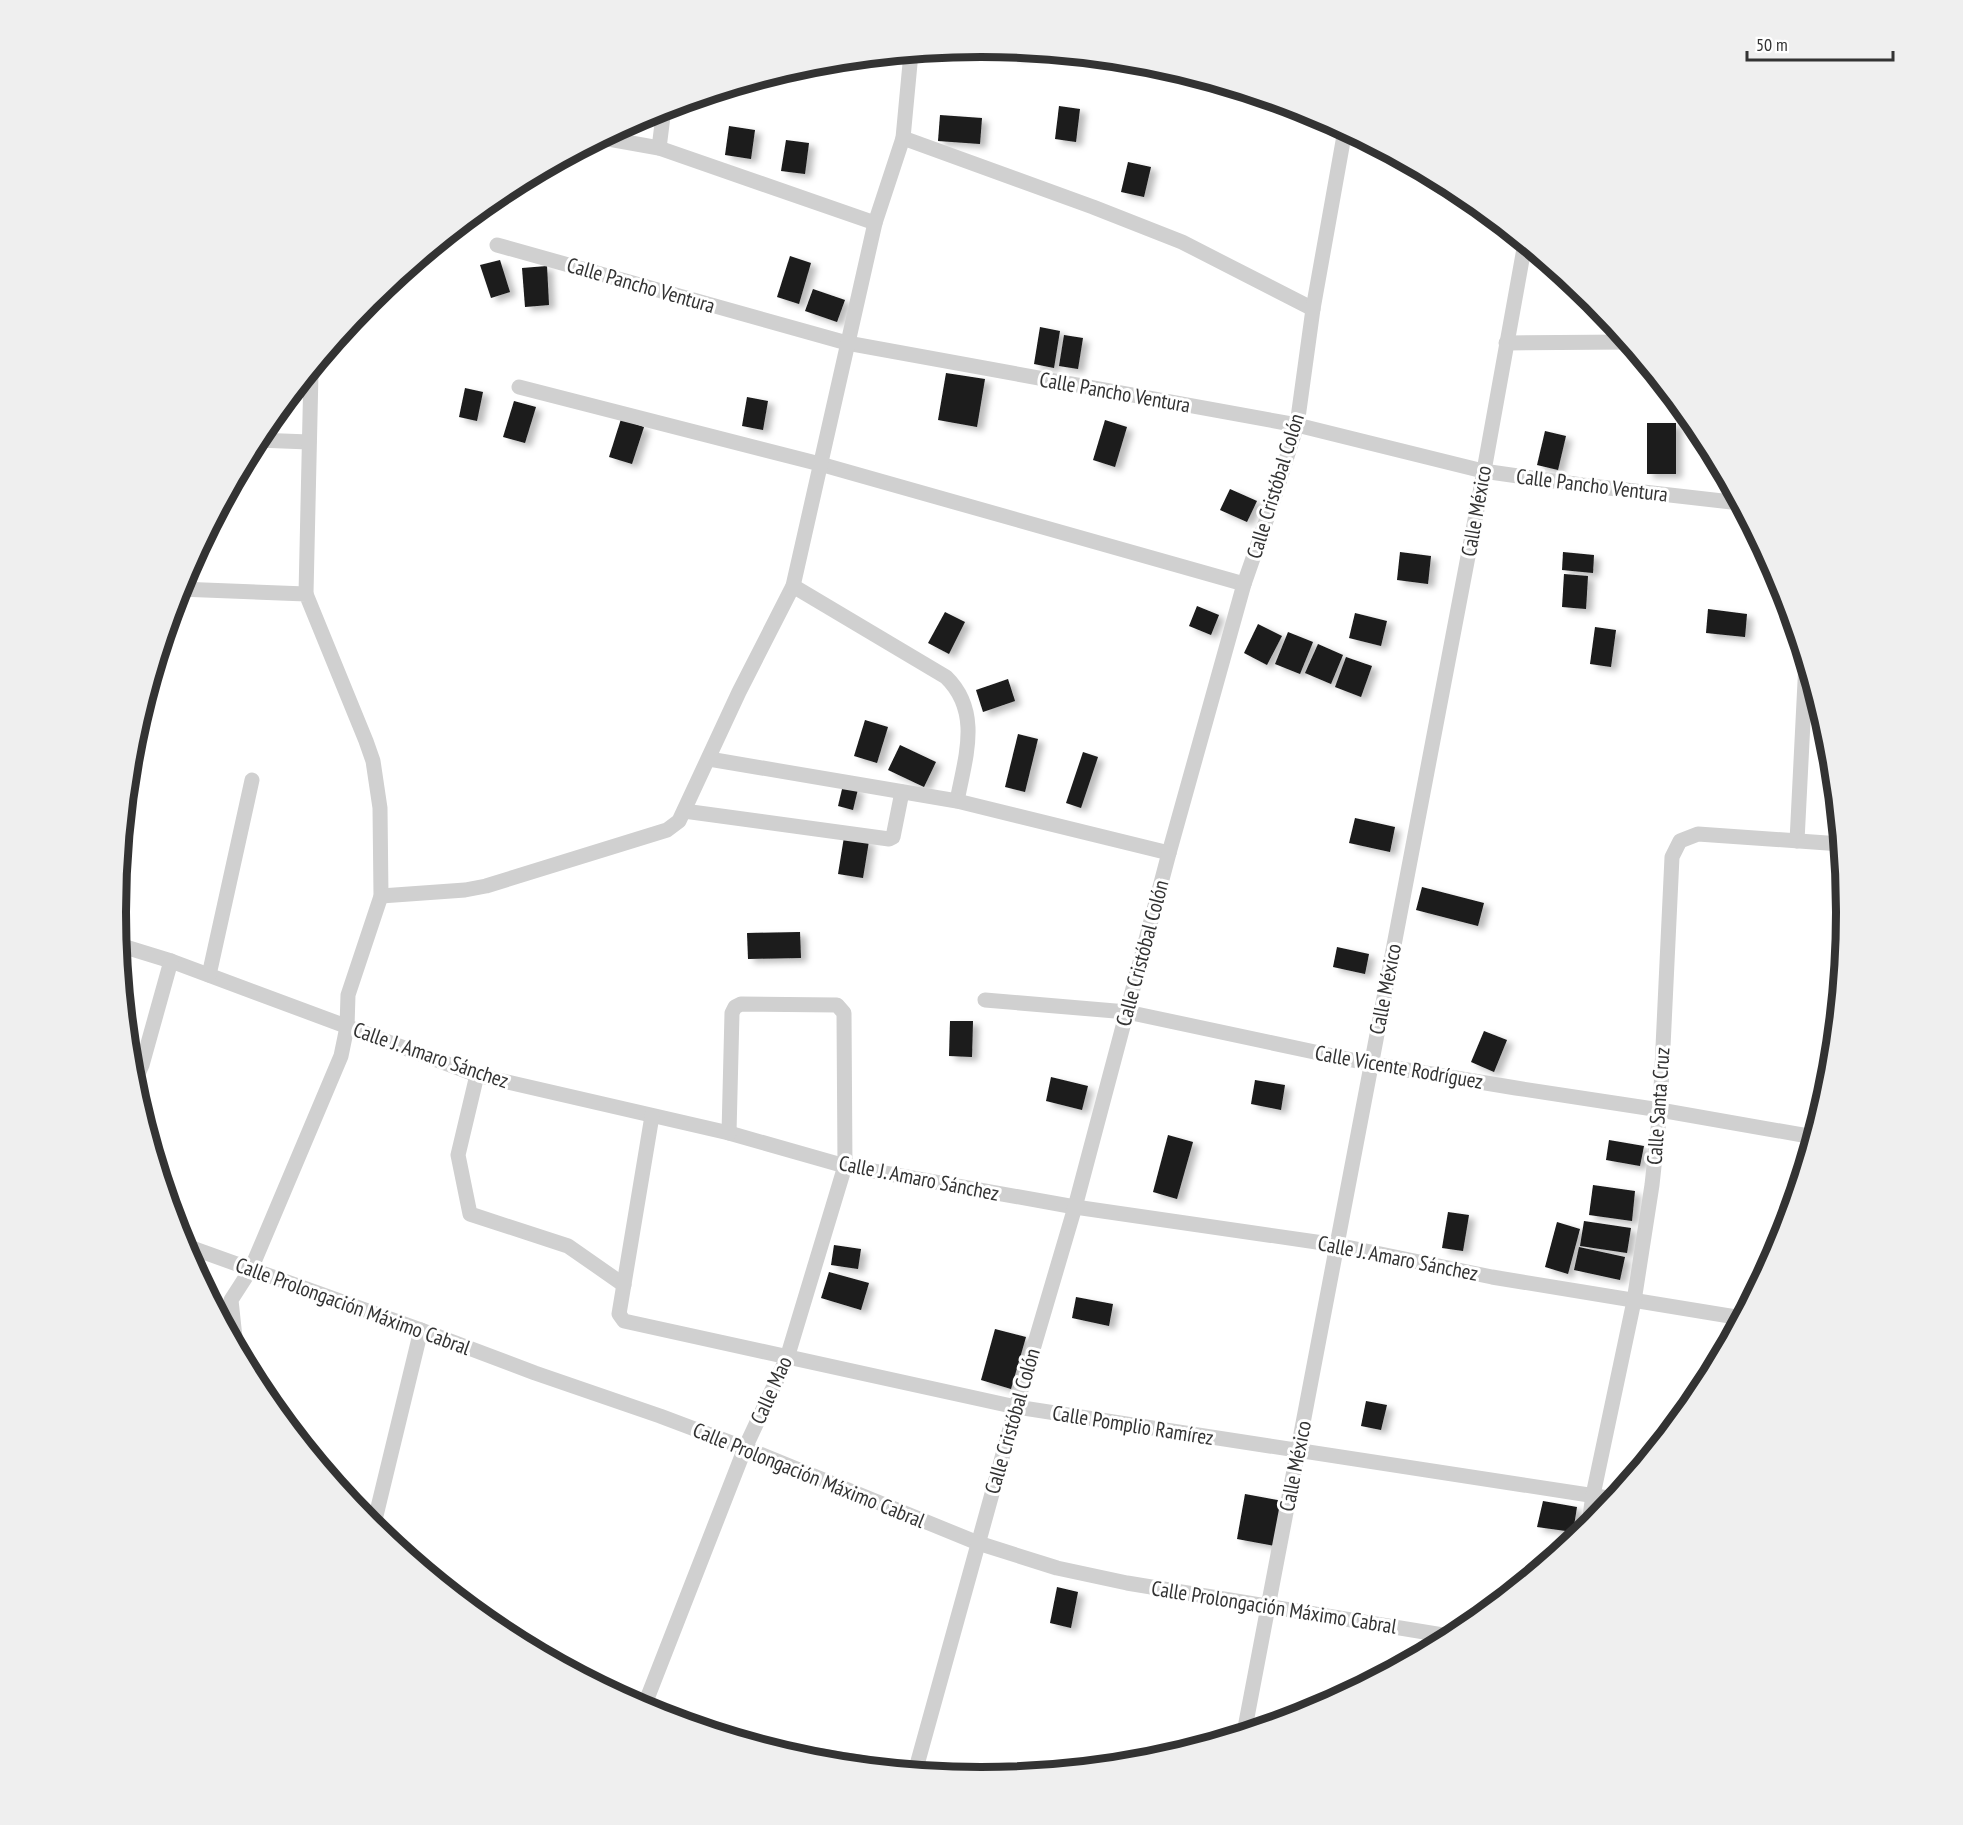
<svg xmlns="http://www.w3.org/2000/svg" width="1963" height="1825" font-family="'PT Sans Narrow',sans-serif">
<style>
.building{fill:#1a1a1a;filter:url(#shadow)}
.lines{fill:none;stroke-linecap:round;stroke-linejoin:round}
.minor{stroke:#d0d0d0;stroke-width:15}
.labels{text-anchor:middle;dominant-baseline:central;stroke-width:6;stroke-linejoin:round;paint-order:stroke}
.street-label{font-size:21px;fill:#333;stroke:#fff}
.rim{fill:none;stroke:#333;stroke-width:8}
</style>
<defs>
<filter id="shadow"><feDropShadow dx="6" dy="4" stdDeviation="3" flood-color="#0004"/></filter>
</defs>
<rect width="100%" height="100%" fill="#fff"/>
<g class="building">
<path d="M1011 49 1033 52V54L1012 56Z"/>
<path d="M1059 106 1080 109 1076 142 1055 139Z"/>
<path d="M940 115 982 118 980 144 938 141Z"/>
<path d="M729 126 755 130 751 159 725 155Z"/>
<path d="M786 140 809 143 805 174 781 171Z"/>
<path d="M1128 162 1151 167 1144 197 1121 192Z"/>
<path d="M790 256 811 263 799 304 777 297Z"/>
<path d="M500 260 510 292 491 298 480 265Z"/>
<path d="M547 266 549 305 525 307 522 268Z"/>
<path d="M813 289 845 300 837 322 805 311Z"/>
<path d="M1040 327 1060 331 1054 368 1034 364Z"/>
<path d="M1064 335 1083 338 1078 369 1059 366Z"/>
<path d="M946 373 985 379 977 427 938 420Z"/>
<path d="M465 388 483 392 477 421 459 417Z"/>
<path d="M747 397 768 401 763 430 742 426Z"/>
<path d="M514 401 536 407 525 443 503 437Z"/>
<path d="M621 419 644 427 632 464 609 457Z"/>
<path d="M1105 420 1127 427 1115 467 1093 460Z"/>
<rect x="1647" y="423" width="29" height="51"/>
<path d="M1545 431 1566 436 1558 470 1537 465Z"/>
<path d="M1230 489 1257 501 1247 522 1220 510Z"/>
<path d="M1400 552 1431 556 1428 584 1397 580Z"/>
<path d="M1563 552 1594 555 1593 573 1562 570Z"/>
<path d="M1564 574 1588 576 1586 609 1562 607Z"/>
<path d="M1197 606 1219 615 1211 635 1189 626Z"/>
<path d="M1708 609 1747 614 1745 637 1706 633Z"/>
<path d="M945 612 965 622 949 654 928 643Z"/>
<path d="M1355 613 1387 621 1381 646 1349 638Z"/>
<path d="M1258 624 1282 636 1267 665 1244 653Z"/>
<path d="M1595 627 1616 630 1611 667 1590 664Z"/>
<path d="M1288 632 1313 642 1300 674 1275 664Z"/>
<path d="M1318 644 1343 655 1331 684 1305 673Z"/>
<path d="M1346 657 1372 666 1361 697 1335 687Z"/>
<path d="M1008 679 1015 701 983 712 976 690Z"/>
<path d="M865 720 888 727 877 763 854 756Z"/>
<path d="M1018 734 1038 739 1025 792 1005 787Z"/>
<path d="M900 745 936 762 924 787 888 770Z"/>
<path d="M1083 752 1098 757 1081 808 1066 803Z"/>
<path d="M843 785 858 789 853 810 838 806Z"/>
<path d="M1355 818 1395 827 1390 852 1349 843Z"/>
<path d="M844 837 869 841 863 878 838 874Z"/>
<path d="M1422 887 1484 903 1478 926 1416 910Z"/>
<path d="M800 932 801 958 748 959 747 933Z"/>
<path d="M1337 947 1369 954 1365 974 1333 967Z"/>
<path d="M950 1021H973L972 1057 949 1056Z"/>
<path d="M1484 1031 1507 1040 1494 1072 1471 1062Z"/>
<path d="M1051 1077 1088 1086 1082 1110 1046 1101Z"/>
<path d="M1255 1080 1285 1085 1281 1110 1251 1104Z"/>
<path d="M1168 1135 1193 1142 1177 1199 1153 1192Z"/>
<path d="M1609 1140 1644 1146 1640 1166 1606 1160Z"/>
<path d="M1593 1185 1635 1191 1632 1221 1589 1215Z"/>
<path d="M1448 1212 1469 1215 1463 1251 1442 1248Z"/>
<path d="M1584 1221 1631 1228 1627 1253 1580 1246Z"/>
<path d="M1557 1222 1580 1229 1568 1274 1545 1267Z"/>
<path d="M834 1245 861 1249 858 1269 831 1265Z"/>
<path d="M1579 1247 1625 1257 1620 1280 1574 1270Z"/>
<path d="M829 1272 869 1283 861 1310 821 1298Z"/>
<path d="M1076 1297 1113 1304 1109 1326 1072 1318Z"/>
<path d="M995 1329 1026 1337 1011 1389 981 1380Z"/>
<path d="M1366 1401 1387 1405 1381 1430 1361 1426Z"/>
<path d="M1245 1494 1283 1501 1275 1546 1237 1539Z"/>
<path d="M1543 1501 1577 1507 1573 1532 1537 1527Z"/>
<path d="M1057 1587 1078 1592 1071 1628 1050 1623Z"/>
</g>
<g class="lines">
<g class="minor">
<path d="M603 138 659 148 875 223"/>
<path d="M903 138 1093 207 1182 242 1313 309"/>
<path d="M659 148 664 108"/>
<path d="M497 245 847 343 1297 425 1483 471 1582 485 1740 503"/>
<path d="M1506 343 1628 342"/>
<path d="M519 387 820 464 1244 584"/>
<path d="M257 440 309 442"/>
<path d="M793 586 946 677C982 712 965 758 957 801"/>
<path d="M179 589 306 594 366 741 373 761 380 808 381 896 348 995 347 1027 341 1056 251 1269 231 1300 236 1347"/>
<path d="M306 594 311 372"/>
<path d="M709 759 957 801 1169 853"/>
<path d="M684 811 889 839 893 837 902 792"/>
<path d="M1797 841 1806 662"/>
<path d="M381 896 465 890 486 886 667 830 679 821 739 692 793 586 875 223 903 138 911 53"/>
<path d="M119 945 171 961 477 1075 729 1133 845 1166 1075 1207 1337 1245 1492 1277 1742 1318"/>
<path d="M209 975 252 780"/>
<path d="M985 1000 1127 1012 1371 1064 1516 1088 1660 1110 1814 1137"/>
<path d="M477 1075 458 1155 470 1214 568 1246 624 1285"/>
<path d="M133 1085 142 1065 171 961"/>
<path d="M652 1116 619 1314 624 1321 1016 1407 1615 1499"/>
<path d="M181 1244 421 1330 535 1373 660 1416 745 1448 978 1543 1057 1568 1127 1583 1455 1637"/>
<path d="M373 1528 421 1330"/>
<path d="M1588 1530 1593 1495 1634 1301 1652 1185 1660 1110 1672 857 1680 841 1698 834 1841 844"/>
<path d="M643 1709 745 1448 787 1358 845 1166 844 1013 837 1005 741 1004 735 1007 732 1013 729 1133"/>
<path d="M1244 1733 1478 504 1525 243"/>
<path d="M756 1745 931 1774"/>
<path d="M915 1772 1016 1407 1075 1207 1169 853 1244 584 1273 501 1297 425 1313 309 1345 130"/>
</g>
</g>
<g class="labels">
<g class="street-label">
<text transform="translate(641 285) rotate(16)">Calle Pancho Ventura</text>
<text transform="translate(1115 392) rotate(10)">Calle Pancho Ventura</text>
<text transform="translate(1592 485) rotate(7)">Calle Pancho Ventura</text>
<text transform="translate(1275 486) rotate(-73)">Calle Cristóbal Colón</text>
<text transform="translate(1476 511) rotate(-80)">Calle México</text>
<text transform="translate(1142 953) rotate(-75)">Calle Cristóbal Colón</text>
<text transform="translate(1385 989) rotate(-79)">Calle México</text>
<text transform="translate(431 1055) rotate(19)">Calle J. Amaro Sánchez</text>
<text transform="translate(1399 1067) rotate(10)">Calle Vicente Rodríguez</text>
<text transform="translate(1658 1106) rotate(-86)">Calle Santa Cruz</text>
<text transform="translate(919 1178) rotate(11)">Calle J. Amaro Sánchez</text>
<text transform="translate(1398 1258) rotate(11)">Calle J. Amaro Sánchez</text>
<text transform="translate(353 1306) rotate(20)">Calle Prolongación Máximo Cabral</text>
<text transform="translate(771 1390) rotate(-66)">Calle Mao</text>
<text transform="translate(1012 1421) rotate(-74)">Calle Cristóbal Colón</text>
<text transform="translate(1133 1425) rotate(9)">Calle Pomplio Ramírez</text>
<text transform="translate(1295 1466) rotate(-79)">Calle México</text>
<text transform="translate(809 1475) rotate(22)">Calle Prolongación Máximo Cabral</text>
<text transform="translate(1274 1607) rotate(9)">Calle Prolongación Máximo Cabral</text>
</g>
</g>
<path d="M0 0H1963V1825H0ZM126 912a855 855 0 1 1 1710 0a855 855 0 1 1-1710 0Z" fill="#efefef" fill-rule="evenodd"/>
<path class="rim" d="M126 912a855 855 0 1 1 1710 0a855 855 0 1 1-1710 0Z"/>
<path d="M1747 51v9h146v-9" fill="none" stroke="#333333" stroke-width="3"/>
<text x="1756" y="51" font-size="18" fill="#333333" stroke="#ffffff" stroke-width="4.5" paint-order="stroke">50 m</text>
</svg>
